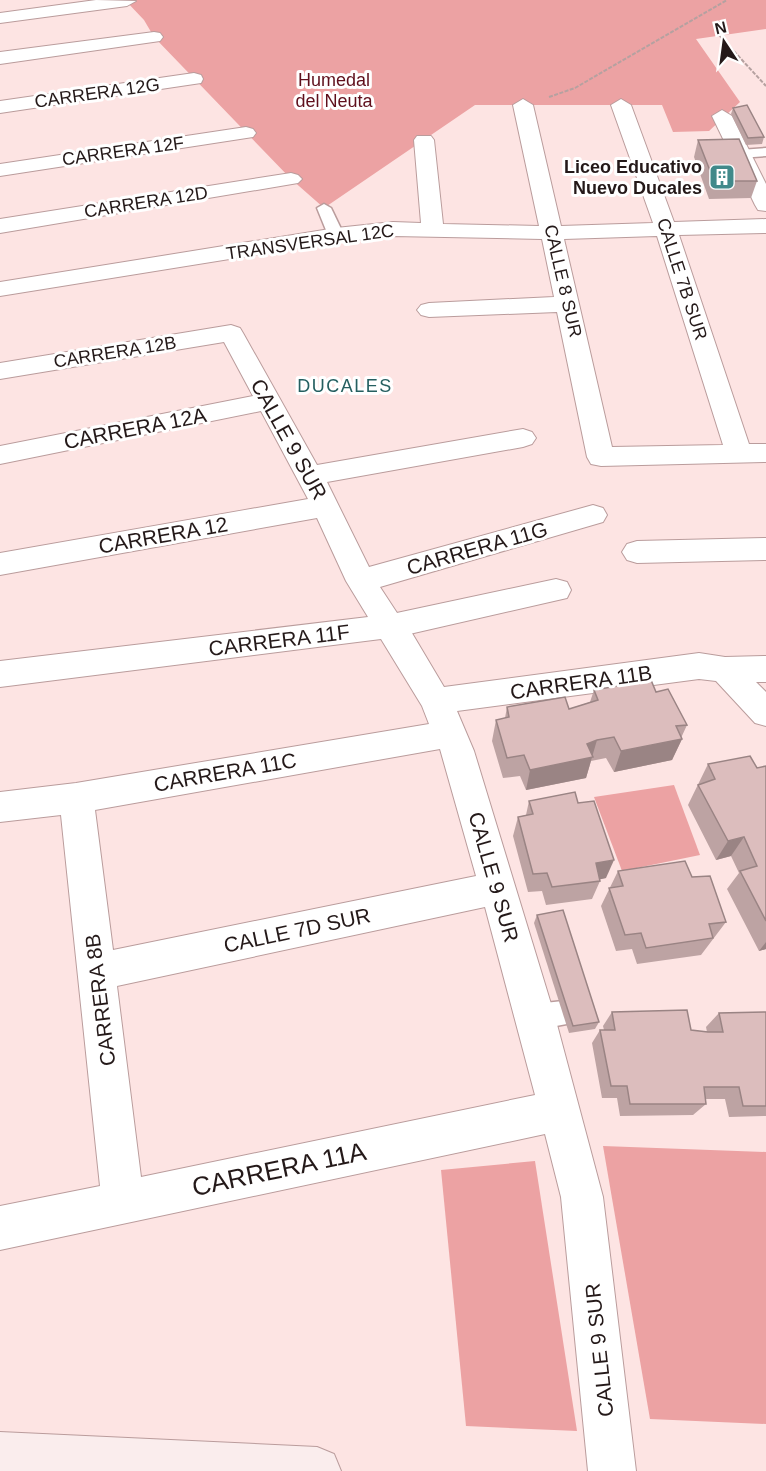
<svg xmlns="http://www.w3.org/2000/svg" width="766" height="1471" font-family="Arial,sans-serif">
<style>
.green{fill:#eca2a3}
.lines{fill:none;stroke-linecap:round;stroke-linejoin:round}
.service-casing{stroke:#ba9c9c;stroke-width:3}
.pedestrian-casing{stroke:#ba9c9c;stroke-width:2}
.minor-casing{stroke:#ba9c9c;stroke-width:2}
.secondary-casing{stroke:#ba9c9c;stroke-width:2}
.path{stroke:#b5a1a0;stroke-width:2;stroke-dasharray:4 1.5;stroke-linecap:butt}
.service{fill:#fff;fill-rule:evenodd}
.pedestrian{fill:#fff;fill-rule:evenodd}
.minor{fill:#fff;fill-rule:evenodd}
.secondary{fill:#faeded;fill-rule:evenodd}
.wall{fill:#bda3a3}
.shaded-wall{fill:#9a8484}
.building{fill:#dcbdbd;stroke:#9a8484;stroke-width:1.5}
.labels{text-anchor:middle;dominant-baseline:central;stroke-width:6;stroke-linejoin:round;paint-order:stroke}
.far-park-label{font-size:18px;fill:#5f0f1c;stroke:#fff}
.far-street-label{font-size:18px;fill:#241919;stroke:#fff}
.far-poi-label{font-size:18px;font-weight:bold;fill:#241919;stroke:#fff;text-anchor:end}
.far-neighbourhood-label{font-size:18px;letter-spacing:1.5px;fill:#255f60;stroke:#fff}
.street-label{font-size:21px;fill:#241919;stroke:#fff}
.near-street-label{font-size:26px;fill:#241919;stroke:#fff}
</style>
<rect width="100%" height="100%" fill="#fde4e3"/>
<g class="green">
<path d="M125 0H766V29L696 39 740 102 709 131 673 132 662 105H475L324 208 291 179 154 37 144 20Z"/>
<path d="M674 785 700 855 622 871 594 797Z"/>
<path d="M603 1146 766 1152V1424L650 1419Z"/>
<path d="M535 1161 577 1431 466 1426 441 1170Z"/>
</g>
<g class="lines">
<g class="service-casing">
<g id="service">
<path d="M766 148V156L740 158 733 154 740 150Z"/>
<path d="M324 204 331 208 344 235 341 238H331L328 235 317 208Z"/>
<path d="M563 1001 572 1005 576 1014 572 1023 535 1030 526 1026 522 1017 526 1008 535 1004Z"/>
</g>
</g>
<g class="pedestrian-casing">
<path id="pedestrian" d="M556 579 567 582 571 590 567 598 392 638 381 634 377 626 381 618 392 614Z"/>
</g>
<g class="minor-casing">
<g id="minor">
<path d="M96 0 136 1 127 6 0 23V13Z"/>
<path d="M154 32 160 33 163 37 160 41 0 64V52Z"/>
<path d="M194 73 201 75 203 79 201 83 0 113V101Z"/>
<path d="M523 99 533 105 561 226 653 223 611 105 621 99 631 105 674 222 766 219V233L679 235 749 444H766V462L601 466 591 464 587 457 557 312 429 317 421 315 417 310 421 305 429 303 554 297 542 239 393 236 336 242 0 296V282L336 228 393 222 421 223 414 140 417 136H431L434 140 443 224 539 226 513 105ZM657 236 723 445 612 447 564 239Z"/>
<path d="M722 110 732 116 766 184V211L758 210 755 205 712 116Z"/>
<path d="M246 127 253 129 256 133 253 137 0 176V164Z"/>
<path d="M291 173 298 175 302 179 298 183 0 233V219Z"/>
<path d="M231 325 240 328 243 333 317 465 523 429 532 432 536 438 532 444 523 447 327 482 369 567 593 505 603 508 607 515 603 522 380 587 399 616 403 618 444 687 699 653 725 657 766 656V682H756L766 692V726L755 723 716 681 699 679 457 711 474 751 555 1017 603 1197 636 1471H588L561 1197 545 1134 0 1250V1206L100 1186 61 815 0 822V792L76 783 429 724 422 706 381 639 0 687V661L368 617 346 581 317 518 0 575V553L308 499 261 411 0 464V446L253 396 224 342 0 379V363ZM440 749 476 876 113 950 95 810ZM485 907 535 1095 141 1177 117 986Z"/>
<path d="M766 538V560L637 563 627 560 622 552 627 544 637 541Z"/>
</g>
</g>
<g class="secondary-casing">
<path id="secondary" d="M0 1432 317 1447 334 1454 341 1471H0Z"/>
</g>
<g class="path">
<path d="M719 35 766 86"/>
<path d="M549 97 575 88 727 0"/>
</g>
<use href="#service" class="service"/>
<use href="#pedestrian" class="pedestrian"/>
<use href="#minor" class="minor"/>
<use href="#secondary" class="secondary"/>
</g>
<g class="wall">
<path d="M733 108 764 137 762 144 746 145 731 114Z"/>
<path d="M698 140 757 181 751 198 709 199 694 157Z"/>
<path d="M594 690 656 692 687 725 681 738 682 739 672 760 614 772 606 758 591 761 586 778 526 790 520 776 503 778 492 741 496 720 505 718 507 707 569 709 590 702Z"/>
<path d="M708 764 757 768 766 766V949L759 951 727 889 739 873 731 856 716 860 688 805Z"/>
<path d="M529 801 578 803 606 878 600 879V881L592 899 546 905 542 891 528 892 513 836 518 817 526 815Z"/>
<path d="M618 871 692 877 726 922 701 955 637 964 632 949 616 951 601 906Z"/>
<path d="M537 915 599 1022 595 1029 569 1033 534 923Z"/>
<path d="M612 1012 691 1030 707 1032 706 1027 719 1013 766 1012V1116L729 1117 725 1099H705L706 1104 693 1115 620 1116 617 1098H602L592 1043 600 1030H604L603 1026Z"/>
</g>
<g class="shaded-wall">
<path d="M682 739 672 760 614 772 621 751Z"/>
<path d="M597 740 586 778 526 790 530 770Z"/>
<path d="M744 837 731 856 716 860 728 841Z"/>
<path d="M614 860 606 878 588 882 596 863Z"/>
<path d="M766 942V949L759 951Z"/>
</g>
<g class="building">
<path d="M747 105 764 137 748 138 733 108Z"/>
<path d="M739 139 757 181H714L698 140Z"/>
<path d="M651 680 656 692 668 689 687 725 676 726 682 739 621 751 614 737 597 740 587 744 593 757 530 770 524 755 507 758 496 720 509 717 507 707 565 697 569 709 598 700 594 690Z"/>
<path d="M750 756 757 768 766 766V921L740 871 757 866 744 837 728 841 698 785 715 779 708 764Z"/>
<path d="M575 792 578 803 594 801 614 860 596 863 600 881 552 887 547 873 533 874 518 817 533 814 529 801Z"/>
<path d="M685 861 692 877 710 876 726 922 709 924 713 938 646 948 641 933 625 935 609 888 623 886 618 871Z"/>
<path d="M563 910 599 1022 573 1026 537 915Z"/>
<path d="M687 1010 691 1030 708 1032H723L719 1013 766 1012V1106H743L739 1087H704L706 1104H630L627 1086H611L600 1030H615L612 1012Z"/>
</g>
<defs>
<g id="building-square" transform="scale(1.35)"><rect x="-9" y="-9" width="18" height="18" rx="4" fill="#41898a" stroke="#fff"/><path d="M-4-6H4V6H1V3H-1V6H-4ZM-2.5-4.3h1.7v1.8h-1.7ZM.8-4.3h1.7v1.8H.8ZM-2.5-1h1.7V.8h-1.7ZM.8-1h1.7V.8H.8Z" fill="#fff"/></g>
</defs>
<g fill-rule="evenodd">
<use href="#building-square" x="722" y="177"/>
</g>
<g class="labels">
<g class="far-park-label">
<text x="334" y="80">Humedal<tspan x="334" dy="21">del Neuta</tspan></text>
</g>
<g class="far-street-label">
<text transform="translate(97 93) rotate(-8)">CARRERA 12G</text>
<text transform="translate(123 151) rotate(-8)">CARRERA 12F</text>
<text transform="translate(146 202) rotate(-9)">CARRERA 12D</text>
<text transform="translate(310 242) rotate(-8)">TRANSVERSAL 12C</text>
<text transform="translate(682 279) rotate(72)">CALLE 7B SUR</text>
<text transform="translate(563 281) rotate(77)">CALLE 8 SUR</text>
<text transform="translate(115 352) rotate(-9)">CARRERA 12B</text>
</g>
<g class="far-poi-label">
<text x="702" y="167">Liceo Educativo<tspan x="702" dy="21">Nuevo Ducales</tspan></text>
</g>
<g class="far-neighbourhood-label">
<text x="345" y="386">DUCALES</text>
</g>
<g class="street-label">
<text transform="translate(135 428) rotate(-11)">CARRERA 12A</text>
<text transform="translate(289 439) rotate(61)">CALLE 9 SUR</text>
<text transform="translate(163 535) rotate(-10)">CARRERA 12</text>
<text transform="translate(477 548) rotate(-16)">CARRERA 11G</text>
<text transform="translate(279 640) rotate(-7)">CARRERA 11F</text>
<text transform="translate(581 682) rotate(-8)">CARRERA 11B</text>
<text transform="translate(225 772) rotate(-10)">CARRERA 11C</text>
<text transform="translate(494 877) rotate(74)">CALLE 9 SUR</text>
<text transform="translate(297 930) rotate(-12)">CALLE 7D SUR</text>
<text transform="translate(100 1000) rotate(-97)">CARRERA 8B</text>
<text transform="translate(599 1350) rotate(-96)">CALLE 9 SUR</text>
</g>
<g class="near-street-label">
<text transform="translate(279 1169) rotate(-12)">CARRERA 11A</text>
</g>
</g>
<g transform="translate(724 42) rotate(347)" stroke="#ffffff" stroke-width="4.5" paint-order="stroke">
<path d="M0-4.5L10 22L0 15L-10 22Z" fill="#241919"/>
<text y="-9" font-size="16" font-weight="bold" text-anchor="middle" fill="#241919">N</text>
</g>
</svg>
